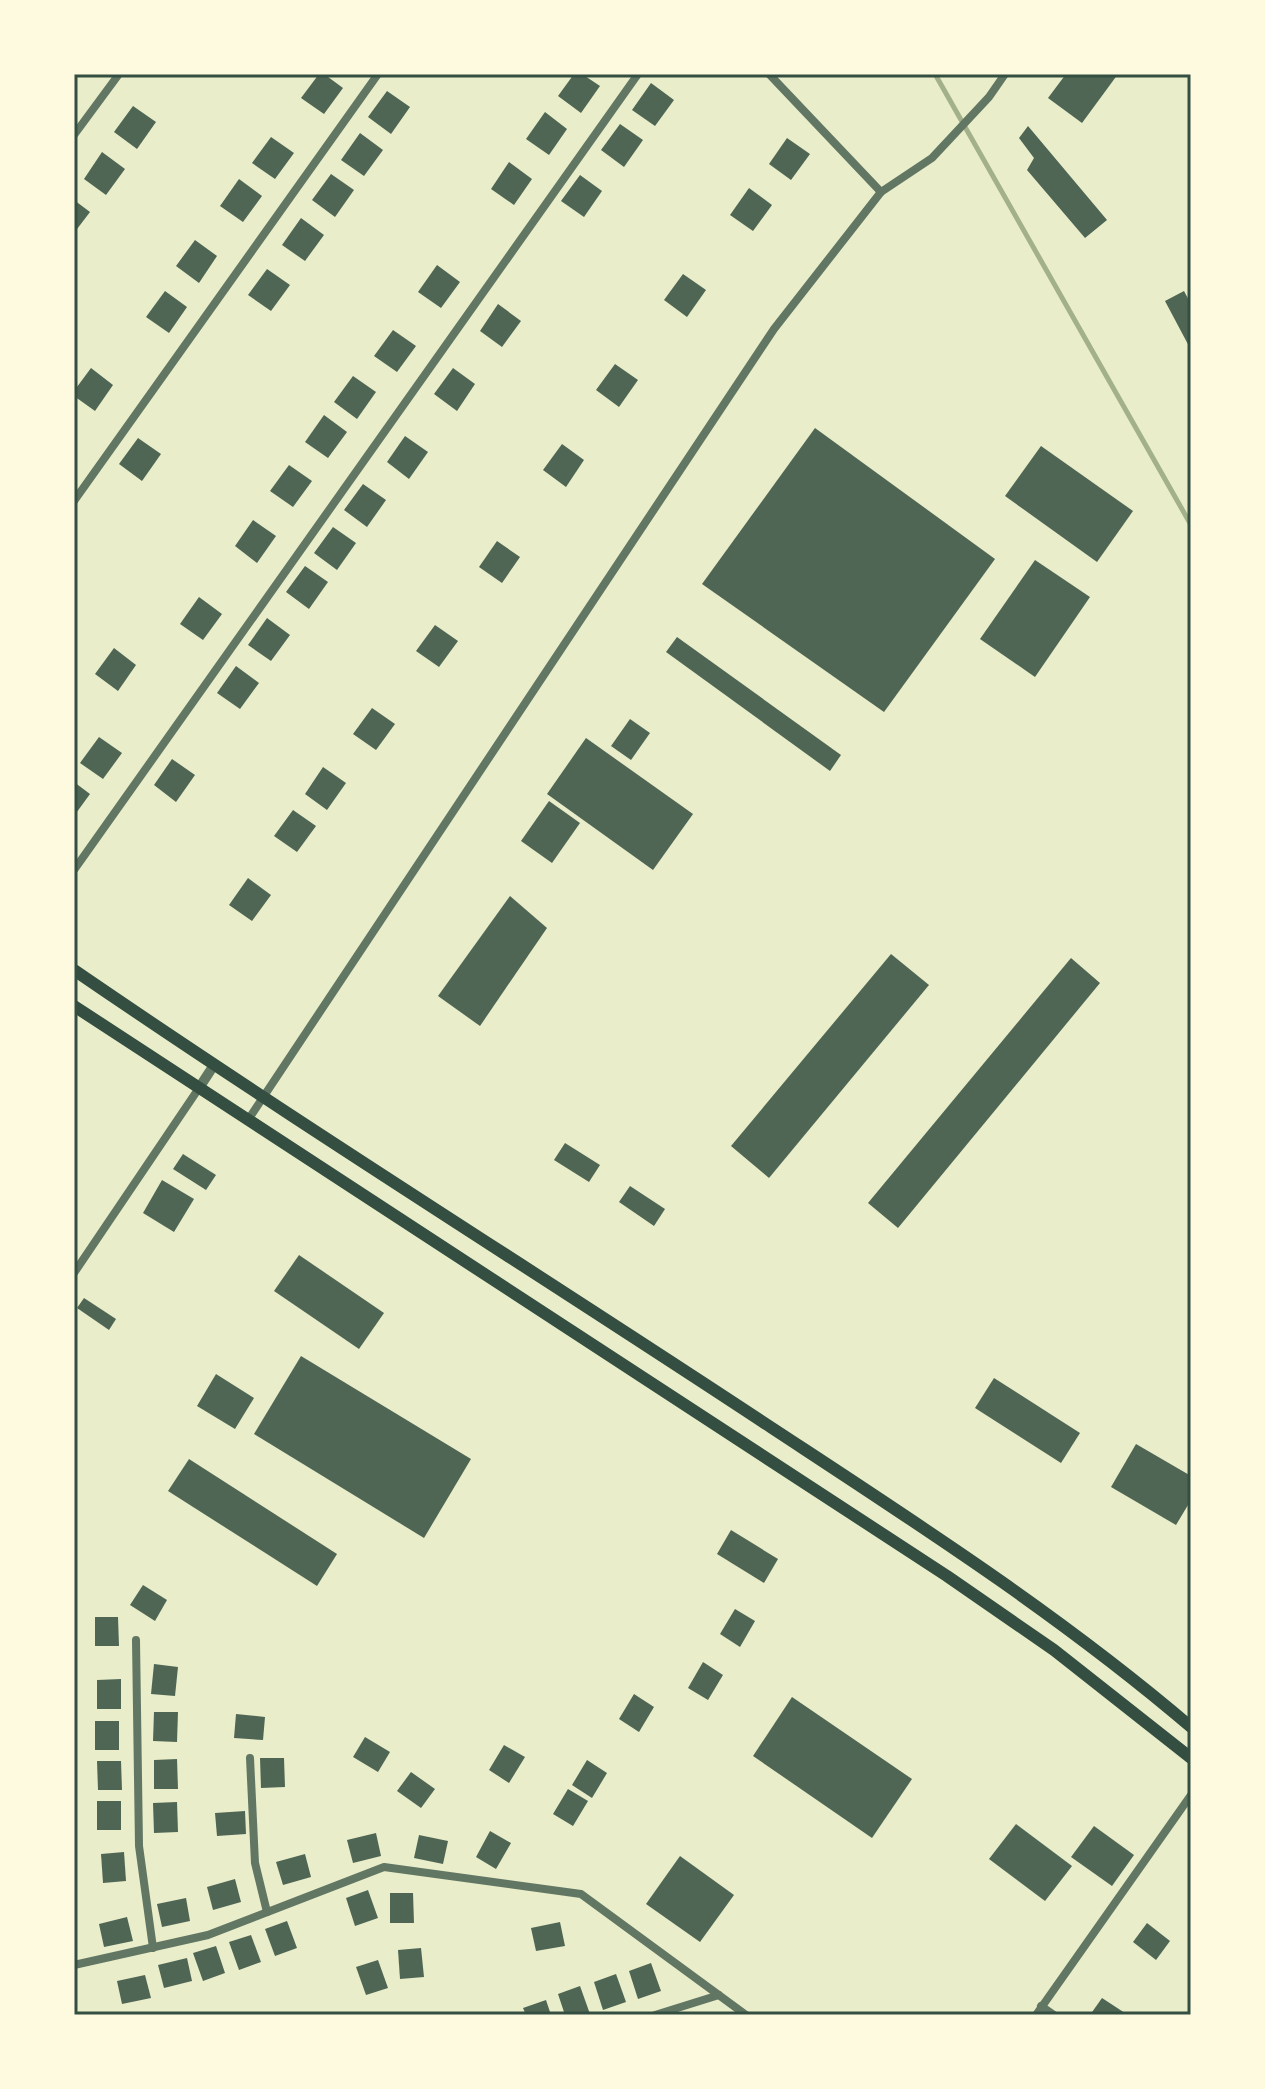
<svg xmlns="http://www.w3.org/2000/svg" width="1265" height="2089" font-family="Helvetica,sans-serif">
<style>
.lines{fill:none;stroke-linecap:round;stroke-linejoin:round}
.stream{stroke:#a3b18a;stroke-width:5}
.building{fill:#4f6655}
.minor{stroke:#617663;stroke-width:8}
.tertiary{stroke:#617663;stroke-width:10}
.secondary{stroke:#344e41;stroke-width:12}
.neatline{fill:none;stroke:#344e41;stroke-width:3}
</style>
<rect width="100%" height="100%" fill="#e9edc9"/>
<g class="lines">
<path class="stream" d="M935 74 1191 525"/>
</g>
<g class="building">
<path d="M319 74H324L343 88 324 114 301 98Z"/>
<path d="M574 74H582L600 86 581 113 558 96Z"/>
<path d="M1066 74H1118L1082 123 1048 98Z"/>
<path d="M651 83 674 100 655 126 632 110Z"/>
<path d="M387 91 410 107 391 134 368 117Z"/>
<path d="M133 106 156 122 137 149 114 132Z"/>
<path d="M545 112 567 129 549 155 526 139Z"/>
<path d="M620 124 643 140 624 167 601 150Z"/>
<path d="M1028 126 1107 220 1085 238 1027 170 1034 158 1019 138Z"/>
<path d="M360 133 383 150 364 176 341 160Z"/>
<path d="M271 137 294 153 275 179 252 163Z"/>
<path d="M787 138 810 154 791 180 769 164Z"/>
<path d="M102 152 125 169 106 195 84 179Z"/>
<path d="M509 162 532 179 514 205 491 189Z"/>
<path d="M331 174 354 190 335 217 312 200Z"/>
<path d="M580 175 602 191 584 217 561 201Z"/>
<path d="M239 179 262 196 243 222 220 206Z"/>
<path d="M749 188 772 205 753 231 730 215Z"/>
<path d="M74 200 90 212 74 233Z"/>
<path d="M301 218 324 235 305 261 282 245Z"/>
<path d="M195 240 217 256 199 283 176 266Z"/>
<path d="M437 265 460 282 441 308 418 292Z"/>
<path d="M267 269 290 285 271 311 248 295Z"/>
<path d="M683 274 706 290 687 317 664 300Z"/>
<path d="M165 291 187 307 169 333 146 317Z"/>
<path d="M1184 291 1191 304V350L1165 301Z"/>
<path d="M498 304 521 321 502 347 480 331Z"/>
<path d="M393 330 416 346 397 372 374 356Z"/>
<path d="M615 364 638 380 619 407 596 390Z"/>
<path d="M91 368 113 385 95 411 74 396V391Z"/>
<path d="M453 368 475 384 457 411 434 394Z"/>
<path d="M353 376 376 392 357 419 334 402Z"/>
<path d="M324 415 347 432 328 458 305 442Z"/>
<path d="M815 428 995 559 884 712 702 584Z"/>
<path d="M405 436 428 452 409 479 387 462Z"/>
<path d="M138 438 161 454 142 481 119 464Z"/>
<path d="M562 444 584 460 566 487 543 470Z"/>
<path d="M1041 446 1133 511 1097 562 1005 496Z"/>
<path d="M289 465 312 481 293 507 270 491Z"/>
<path d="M363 484 386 500 367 527 344 510Z"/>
<path d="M253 520 276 536 257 563 235 546Z"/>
<path d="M333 527 356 543 337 570 314 553Z"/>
<path d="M497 541 520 557 502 583 479 567Z"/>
<path d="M1035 560 1090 597 1035 677 980 639Z"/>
<path d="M305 566 328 582 309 609 286 592Z"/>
<path d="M199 597 222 614 203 640 180 624Z"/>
<path d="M267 618 290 635 271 661 248 645Z"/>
<path d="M435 625 458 641 439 667 416 651Z"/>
<path d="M677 637 841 755 830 771 666 652Z"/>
<path d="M114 648 136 665 118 691 95 674Z"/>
<path d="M236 666 259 683 240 709 217 693Z"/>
<path d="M372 708 395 724 376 750 353 734Z"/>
<path d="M630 719 650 733 631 760 611 746Z"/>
<path d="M99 737 122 753 103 779 80 763Z"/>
<path d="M586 738 693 814 653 870 547 794Z"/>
<path d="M172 759 195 775 176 802 154 785Z"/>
<path d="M323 767 346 783 327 810 305 794Z"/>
<path d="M74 782 90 794 74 816Z"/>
<path d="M549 801 580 823 552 863 521 841Z"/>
<path d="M293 810 316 826 297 852 274 836Z"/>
<path d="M248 878 271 895 252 921 229 905Z"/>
<path d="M510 896 547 928 480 1026 438 996Z"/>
<path d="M891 954 929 985 769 1178 731 1146Z"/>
<path d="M1071 958 1100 983 898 1228 868 1203Z"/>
<path d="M565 1143 600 1165 589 1182 554 1160Z"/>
<path d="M183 1154 216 1175 206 1190 173 1169Z"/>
<path d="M162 1180 194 1199 174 1232 143 1213Z"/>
<path d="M630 1186 665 1209 654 1226 619 1202Z"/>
<path d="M299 1255 384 1313 359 1349 274 1291Z"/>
<path d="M84 1298 116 1319 109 1330 77 1308Z"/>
<path d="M301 1356 471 1459 424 1538 254 1434Z"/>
<path d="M216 1374 254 1398 235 1429 197 1406Z"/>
<path d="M994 1378 1080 1433 1061 1463 975 1408Z"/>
<path d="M1136 1444 1191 1476V1500L1176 1525 1111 1487Z"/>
<path d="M189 1459 337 1554 317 1586 168 1491Z"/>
<path d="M731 1530 778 1559 764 1583 717 1554Z"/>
<path d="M143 1585 167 1600 155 1621 130 1605Z"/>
<path d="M735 1609 755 1621 740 1647 720 1634Z"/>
<path d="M95 1617H118L119 1646H95Z"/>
<path d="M703 1662 723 1675 708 1700 688 1688Z"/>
<path d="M154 1664 178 1667 175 1696 151 1694Z"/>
<path d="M121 1679V1709H97V1680Z"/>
<path d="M634 1694 654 1707 639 1732 619 1719Z"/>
<path d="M792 1697 912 1779 872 1838 753 1756Z"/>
<path d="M154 1712H178L177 1742 153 1741Z"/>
<path d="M236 1714 265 1717 263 1740 234 1738Z"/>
<rect x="95" y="1721" width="24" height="29"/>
<path d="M365 1737 390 1752 378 1772 353 1757Z"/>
<path d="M504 1745 525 1757 509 1783 489 1770Z"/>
<path d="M260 1758H284L285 1787 261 1788Z"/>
<path d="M177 1759 178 1789H154V1760Z"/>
<path d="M587 1760 607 1773 592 1798 572 1785Z"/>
<path d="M97 1761H121L122 1790H98Z"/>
<path d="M411 1772 435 1789 421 1808 397 1791Z"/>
<path d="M568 1789 588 1801 573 1826 553 1814Z"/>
<rect x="97" y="1801" width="24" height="29"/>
<path d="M177 1802 178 1832 154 1833 153 1803Z"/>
<path d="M245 1811 246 1834 217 1836 215 1813Z"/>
<path d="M1016 1824 1072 1866 1045 1901 989 1859Z"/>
<path d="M1094 1826 1134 1855 1112 1886 1071 1857Z"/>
<path d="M490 1831 511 1843 496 1869 476 1857Z"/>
<path d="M376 1833 381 1856 353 1863 347 1840Z"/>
<path d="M419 1835 448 1841 443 1864 414 1858Z"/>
<path d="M124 1852 126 1881 103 1883 101 1854Z"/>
<path d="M305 1854 311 1877 283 1885 276 1862Z"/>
<path d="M680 1856 734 1895 700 1942 646 1904Z"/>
<path d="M235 1879 241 1902 213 1910 207 1887Z"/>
<path d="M368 1890 378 1918 355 1926 346 1898Z"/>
<path d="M390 1893H413L414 1923H390Z"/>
<path d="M186 1898 190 1921 162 1927 157 1904Z"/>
<path d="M127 1917 133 1941 104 1947 99 1924Z"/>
<path d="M287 1921 297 1948 275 1956 265 1929Z"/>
<path d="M560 1922 565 1946 536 1951 531 1928Z"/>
<path d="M1147 1923 1170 1941 1156 1960 1133 1942Z"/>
<path d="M251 1935 261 1962 239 1970 229 1942Z"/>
<path d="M216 1946 225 1973 203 1981 193 1953Z"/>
<path d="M421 1948 424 1977 400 1979 398 1950Z"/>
<path d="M187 1958 192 1981 164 1988 158 1965Z"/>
<path d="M378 1960 388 1988 366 1995 356 1967Z"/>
<path d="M651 1963 661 1991 638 1999 629 1971Z"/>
<path d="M616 1974 626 2002 603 2010 594 1982Z"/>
<path d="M145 1975 151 1998 122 2004 117 1981Z"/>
<path d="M580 1986 590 2014 565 2015 558 1994Z"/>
<path d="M1102 1998 1128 2015H1090Z"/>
<path d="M546 2000 551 2015H526L523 2008Z"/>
</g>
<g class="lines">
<g class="minor">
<path d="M769 74 881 192"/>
<path d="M74 135 119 74"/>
<path d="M74 501 378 74"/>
<path d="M74 870 638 74"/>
<path d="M248 1120 774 329 881 192 932 158 989 97 1005 74"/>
<path d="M74 1273 199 1088"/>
<path d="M136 1640 139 1846 153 1948"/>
<path d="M250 1758 255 1863 267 1912"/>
<path d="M74 1965 208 1935 384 1867 581 1894 746 2015"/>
<path d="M1041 2006 1054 2015"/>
<path d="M655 2015 719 1995"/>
<path d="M1036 2015 1191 1795"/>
</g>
<path class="tertiary" d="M199 1088 214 1065"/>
<g class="secondary">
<path d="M74 970C303 1127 539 1274 772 1428 915 1522 1060 1615 1191 1727"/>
<path d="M74 1006 947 1576 1054 1650 1191 1758"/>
</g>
</g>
<rect width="1265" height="2089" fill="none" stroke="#fefae0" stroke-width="152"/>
<rect x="76" y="76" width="1113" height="1937" class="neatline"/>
</svg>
